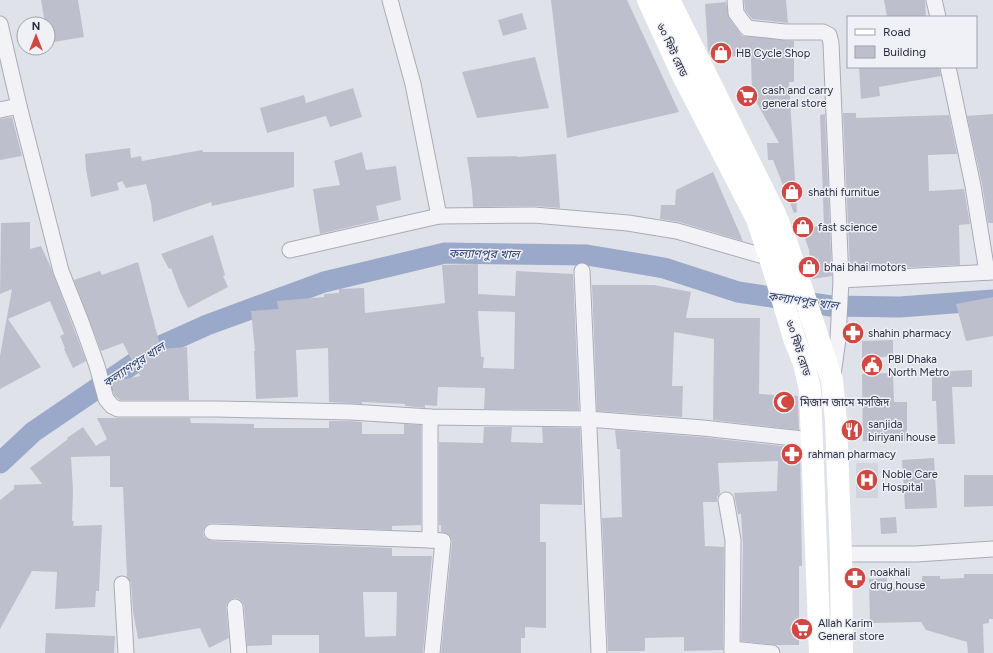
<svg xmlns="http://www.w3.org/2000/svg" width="993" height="653" font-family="Figtree,'Noto Sans Bengali',sans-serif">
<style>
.built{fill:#d2d4de}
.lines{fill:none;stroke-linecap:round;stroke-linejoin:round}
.canal{stroke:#9aa8ca;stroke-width:21}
.building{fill:#bdc0cc;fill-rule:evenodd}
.street-casing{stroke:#a9abb7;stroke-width:17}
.street{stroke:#f3f3f7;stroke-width:15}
.secondary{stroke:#fff;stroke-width:22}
.labels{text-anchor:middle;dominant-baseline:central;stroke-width:3;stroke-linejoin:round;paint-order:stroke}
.street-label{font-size:11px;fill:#282c41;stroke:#eff1f7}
.poi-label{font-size:11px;fill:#282c41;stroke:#eff1f7;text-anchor:start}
.water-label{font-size:12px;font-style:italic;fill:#314376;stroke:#eff1f7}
</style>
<rect width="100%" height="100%" fill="#e0e2e9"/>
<rect class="built" x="856" y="463" width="22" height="35"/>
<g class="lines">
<path class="canal" d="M0 463 33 432 158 347 207 325 324 282 445 253 587 255 664 268 738 292 831 306 900 307 993 300"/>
</g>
<g class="building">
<path d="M41 0H78L84 37 48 43V24H45Z"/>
<path d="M551 0H627L679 112 567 138Z"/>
<path d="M744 0H786L788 23 752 19 745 10Z"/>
<path d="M884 0H925L926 17H887Z"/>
<path d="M726 2 729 18 742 36 794 41V82H789L797 212 794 213 773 160H768L767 143H779L752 94 751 55 712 58 708 51 705 4Z"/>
<path d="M522 13 527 29 503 36 498 20Z"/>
<path d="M535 57 549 108 477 118 462 72Z"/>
<path d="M859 67H939L941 76 879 87 880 96 861 99Z"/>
<path d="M353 88 362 117 330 127 326 116 267 133 260 108 304 95 306 103Z"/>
<path d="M843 113H856V118L949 115 957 154 928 155 929 191 964 189 970 224 959 225 960 265 850 270Z"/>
<path d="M825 114 832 276 812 279 809 250 801 227 824 226 820 115Z"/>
<path d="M993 114V223H988L982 184 967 116Z"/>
<path d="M12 117 22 156 0 160V119Z"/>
<path d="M130 148 131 158 141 156 142 161 202 150 203 152H294V187L212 206 211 202 153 222 151 203 146 184 126 188 122 181 117 183 119 190 91 197 86 169 85 154Z"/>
<path d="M362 152 366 170 396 166 401 200 376 206 379 220 320 234 313 189 340 185 334 161Z"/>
<path d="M556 154 560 208 534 206 473 207 472 190 467 157 517 156V157Z"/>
<path d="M713 172 743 241 679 222 660 219 661 205H675L676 190Z"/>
<path d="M30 222V249L41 246 51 268 86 361 73 368 64 349 65 348 60 336 64 334 50 301 8 319 41 367 0 389V356L12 289 0 294 1 223Z"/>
<path d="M213 235 225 275 223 276 228 287 188 308 180 292 171 268 169 269 161 254Z"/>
<path d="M138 262 161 349 187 347 189 400H120L114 395 111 382 140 376 123 343 101 351 74 280 100 271 102 275Z"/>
<path d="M478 264V294L515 296 516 271 573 274 579 410 484 409 485 388 438 387 437 406 425 405V408L405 406V404L362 402V404L329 402 328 348 296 350 298 397 256 399 254 351H255L251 311 278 309 277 301 324 297V294L339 293V289L364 288 365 313 445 303 442 265ZM478 311 515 312 514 369 483 368 484 357H481Z"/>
<path d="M592 285H654L691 292 686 318H760L759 394 798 396 799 430 713 420 714 339 674 332 672 386H683L682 417 597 411Z"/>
<path d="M993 297V336L966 341 956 304Z"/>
<path d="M893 340V355L862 361V341Z"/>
<path d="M972 370V387H952L955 444H938L936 401H932V372Z"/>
<path d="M893 373 894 402H907V441H863L862 374Z"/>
<path d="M97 418H190L191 423 254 424V428H329V421H351L362 422V434H404V424L421 425V525L392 526V530L212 523 208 524 205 527 203 532 204 537 207 539 212 541 392 548V556H432L423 653H319V635H272V645L247 646 244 606 242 602 239 599 235 598 230 600 227 603 226 607 229 638 209 648 200 628 138 639 133 611 131 583 127 577 123 487H110V456L71 457 73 491 72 521H74L73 526 102 525 99 591H96L95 607 55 609 57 572 32 571 0 629V500L14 489V485L42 484 30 468 68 439 67 438 83 427 96 446 107 439ZM363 592H397L396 636 365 637Z"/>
<path d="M484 427H512L511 442 543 443 542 427 580 428 582 477V505L540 504V542H546V628L525 627V638H521V653H441L452 542 451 538 448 534 441 532V525H439V442L483 443Z"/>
<path d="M615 430 702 437 800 448 802 566H799V645H775L741 641 743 547 741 514H738L734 493 777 491 778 461 718 463 720 493 717 497V502H703L705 546 724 547 723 650 684 651V637L645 638V651H608L602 518 622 517 620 449H617Z"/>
<path d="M934 458 937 508 905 509 902 460Z"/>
<path d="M964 475H993V506L964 507Z"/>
<path d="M896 517 897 533 881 534 880 518Z"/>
<path d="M964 574H993V619H989V623L983 624 984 653H968L967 642 926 630 921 622 870 623 869 579 887 578V588L916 587V582H922V576H940V579L964 578Z"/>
<path d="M46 633 115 636 114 653H45Z"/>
</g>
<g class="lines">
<g class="street-casing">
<g id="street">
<path d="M390 0 413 84 439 216 534 215 628 223 677 231 770 258"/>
<path d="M735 0 736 13 747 28 785 32H823L829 35 831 43 841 280 838 339 833 375"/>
<path d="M934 0 938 17"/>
<path d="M0 24 19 106 61 271 82 324 97 366 106 399 112 406 118 409H217L351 412 430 417 588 419 703 428 812 440"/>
<path d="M948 67 973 186 987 272"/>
<path d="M0 110 19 106"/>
<path d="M290 250 439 216"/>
<path d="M582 271 599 653"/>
<path d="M841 280 993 272"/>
<path d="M726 500 733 540 732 649"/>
<path d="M212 532 430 540V417"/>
<path d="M430 540 443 541 432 653"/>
<path d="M841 554H916L993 549"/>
<path d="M122 584 126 653"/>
<path d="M235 607 239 653"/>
<path d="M732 653V649L772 653"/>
</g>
</g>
<use href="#street" class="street"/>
<g class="secondary">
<path d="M648 0 683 76 757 219 770 258 795 341 804 363 810 390 820 653"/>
<path d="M669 0 775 214 787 244 832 380 836 421 841 554 842 653"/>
</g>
</g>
<defs>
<g id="shop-disc" transform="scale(1.15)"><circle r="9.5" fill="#d14842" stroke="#eff1f7"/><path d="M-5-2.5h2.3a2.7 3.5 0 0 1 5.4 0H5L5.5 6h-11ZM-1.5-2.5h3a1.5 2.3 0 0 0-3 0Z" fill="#fff"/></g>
<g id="supermarket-disc" transform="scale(1.15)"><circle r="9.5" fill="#d14842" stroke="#eff1f7"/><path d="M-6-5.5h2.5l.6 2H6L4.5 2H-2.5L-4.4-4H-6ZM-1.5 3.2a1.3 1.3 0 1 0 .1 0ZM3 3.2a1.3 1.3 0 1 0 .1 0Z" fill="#fff"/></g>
<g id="pharmacy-disc" transform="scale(1.15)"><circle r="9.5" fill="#d14842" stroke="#eff1f7"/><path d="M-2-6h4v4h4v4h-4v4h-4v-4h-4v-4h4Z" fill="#fff"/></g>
<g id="civic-disc" transform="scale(1.15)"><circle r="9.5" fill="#d14842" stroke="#eff1f7"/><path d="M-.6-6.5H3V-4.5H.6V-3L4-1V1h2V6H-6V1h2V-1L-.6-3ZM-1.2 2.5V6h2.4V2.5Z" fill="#fff"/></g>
<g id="mosque-disc" transform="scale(1.15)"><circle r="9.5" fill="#d14842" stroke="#eff1f7"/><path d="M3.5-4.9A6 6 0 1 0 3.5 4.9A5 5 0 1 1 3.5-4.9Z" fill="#fff"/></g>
<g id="restaurant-disc" transform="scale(1.15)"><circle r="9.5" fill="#d14842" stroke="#eff1f7"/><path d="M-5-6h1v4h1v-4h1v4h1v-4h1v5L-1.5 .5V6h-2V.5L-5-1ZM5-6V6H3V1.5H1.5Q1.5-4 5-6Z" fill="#fff"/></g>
<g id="hospital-disc" transform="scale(1.15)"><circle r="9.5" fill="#d14842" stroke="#eff1f7"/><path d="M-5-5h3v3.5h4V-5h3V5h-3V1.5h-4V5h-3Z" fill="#fff"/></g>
</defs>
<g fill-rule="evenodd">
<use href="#shop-disc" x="721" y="53"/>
<use href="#supermarket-disc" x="747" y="96"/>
<use href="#shop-disc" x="792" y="192"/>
<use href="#shop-disc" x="803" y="227"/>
<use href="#shop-disc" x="809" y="267"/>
<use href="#pharmacy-disc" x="853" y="333"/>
<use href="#civic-disc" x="872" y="365"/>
<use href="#mosque-disc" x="784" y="402"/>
<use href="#restaurant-disc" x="852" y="430"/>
<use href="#pharmacy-disc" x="792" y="454"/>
<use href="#hospital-disc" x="867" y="480"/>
<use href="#pharmacy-disc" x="855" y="578"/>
<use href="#supermarket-disc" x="802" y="629"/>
</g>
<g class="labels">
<g class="street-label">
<text transform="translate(672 50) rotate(65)">৬০ ফিট রোড</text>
<text transform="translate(798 348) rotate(72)">৬০ ফিট রোড</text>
</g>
<g class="poi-label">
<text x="736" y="53">HB Cycle Shop</text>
<text x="762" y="90">cash and carry<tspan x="762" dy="13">general store</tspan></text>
<text x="808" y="192">shathi furnitue</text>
<text x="818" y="227">fast science</text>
<text x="824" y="267">bhai bhai motors</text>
<text x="868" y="333">shahin pharmacy</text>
<text x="888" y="359">PBI Dhaka<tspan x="888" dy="13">North Metro</tspan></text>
<text x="800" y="402">মিজান জামে মসজিদ</text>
<text x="868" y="424">sanjida<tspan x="868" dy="13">biriyani house</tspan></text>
<text x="808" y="454">rahman pharmacy</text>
<text x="882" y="474">Noble Care<tspan x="882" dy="13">Hospital</tspan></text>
<text x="870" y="572">noakhali<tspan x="870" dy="13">drug house</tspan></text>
<text x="818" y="623">Allah Karim<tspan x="818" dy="13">General store</tspan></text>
</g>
<g class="water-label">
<text transform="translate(484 254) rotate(1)">কল্যাণপুর খাল</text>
<text transform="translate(803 301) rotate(8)">কল্যাণপুর খাল</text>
<text transform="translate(134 365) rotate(-33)">কল্যাণপুর খাল</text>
</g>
</g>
<rect x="847" y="16" width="130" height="52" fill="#eff1f7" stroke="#9fa2ae"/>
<rect x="855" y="29" width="20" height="6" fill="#ffffff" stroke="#9fa2ae"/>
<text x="883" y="36" font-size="12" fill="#282c41">Road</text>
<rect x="855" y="46" width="20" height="12" fill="#bdc0cc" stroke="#9fa2ae"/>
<text x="883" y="56" font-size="12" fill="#282c41">Building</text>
<g transform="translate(36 36)"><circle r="19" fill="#eff1f7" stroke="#9fa2ae"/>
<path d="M0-3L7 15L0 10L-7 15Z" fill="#d14842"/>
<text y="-6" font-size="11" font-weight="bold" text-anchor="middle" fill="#282c41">N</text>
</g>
</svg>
